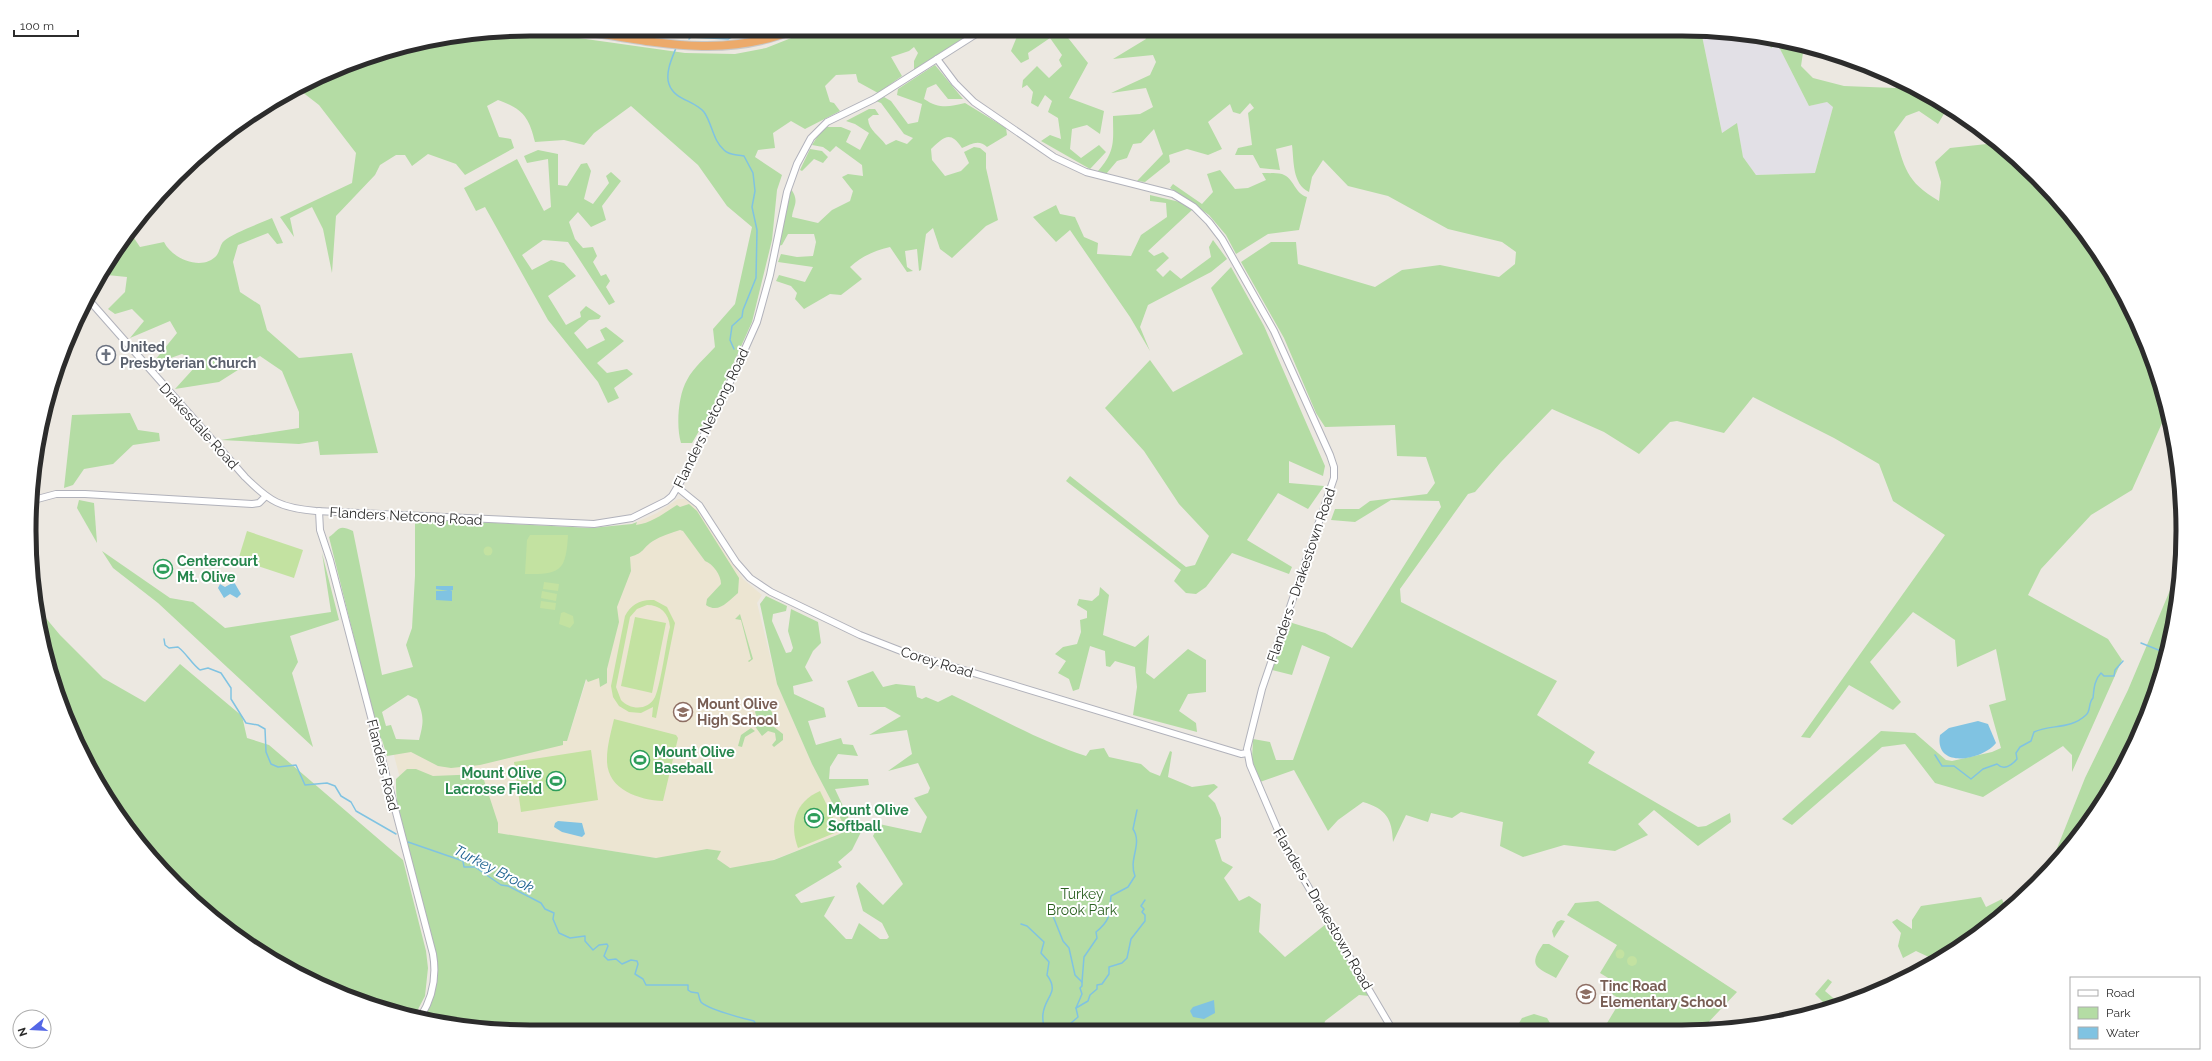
<svg xmlns="http://www.w3.org/2000/svg" width="2212" height="1061" font-family="Raleway,sans-serif">
<style>
.industrial{fill:#e2e0e6}
.education{fill:#ece5d2}
.green{fill:#b4dca4;fill-rule:evenodd}
.pitch{fill:#c3e2a1;fill-rule:evenodd}
.water{fill:#80c3e2}
.lines{fill:none;stroke-linecap:round;stroke-linejoin:round}
.stream{stroke:#80c3e2;stroke-width:1.5}
.secondary-casing{stroke:#b1b2bb;stroke-width:8}
.highway-casing{stroke:#c8c8c8;stroke-width:10}
.secondary{stroke:#fff;stroke-width:6}
.highway{stroke:#ecaa6b;stroke-width:8}
.labels{text-anchor:middle;dominant-baseline:central;stroke-width:4;stroke-linejoin:round;paint-order:stroke}
.worship-label{font-size:14px;font-weight:bold;fill:#5b616d;stroke:#fff;text-anchor:start}
.street-label{font-size:14px;fill:#2c2c2c;stroke:#fff}
.leisure-label{font-size:14px;font-weight:bold;fill:#27864d;stroke:#fff;text-anchor:start}
.education-label{font-size:14px;font-weight:bold;fill:#785e54;stroke:#fff;text-anchor:start}
.park-label{font-size:14px;fill:#2d6223;stroke:#fff}
.water-label{font-size:15px;font-style:italic;fill:#1d6290;stroke:#fff}
.rim{fill:none;stroke:#2c2c2c;stroke-width:5}
</style>
<rect width="100%" height="100%" fill="#ece8e1"/>
<path class="industrial" d="M1701 31 1765 37 1771 48 1777 43 1809 106 1827 102 1833 107 1815 173 1756 175 1743 157 1737 124 1722 133Z"/>
<path class="education" d="M678 499H686L698 510 743 579 762 595 757 603 777 684 812 764 847 831 737 874 721 868 411 820 391 744 567 741 637 522 657 513Z"/>
<g class="green">
<path d="M637 29H767C718 42 686 36 637 29Z"/>
<path d="M814 29H978L914 70V61L918 53 914 47 909 51 891 57 902 76 878 93 858 82 856 74 836 75 825 86 830 102 834 103 840 111 805 129 791 121 773 133 775 148 758 150 755 157 782 175 777 190 772 240 752 322 716 402 692 443H681C676 427 678 395 687 380 693 368 706 357 715 347L713 329 735 304 752 227 727 206 698 165 631 106 594 133 584 145 564 140 535 142C529 117 523 109 498 100L487 106 499 137 511 139 514 148 465 175 456 164 428 154 412 166 405 155H396L380 165 375 175 336 216 332 273 323 229 312 207 290 218 294 237 280 217 352 183 356 153 319 105 297 88 369 56 433 39 522 30 685 53 735 54 766 48Z"/>
<path d="M1015 29H1061L1088 63 1069 98 1104 111 1100 134 1087 125 1072 129 1070 149 1081 158 1099 145 1106 152 1090 169 1041 141 1050 135 1061 139 1058 118 1048 112 1052 101 1045 95 1038 107 1031 103 1033 92 1027 85 1022 88 1023 80 1037 66 1049 78 1062 66 1059 60 1062 55 1050 38 1028 53 1029 59 1021 63 1011 51 1018 34Z"/>
<path d="M1141 29H1682L1701 31 1722 133 1737 123 1743 157 1756 175 1815 173 1833 107 1827 102 1809 106 1777 43 1771 48 1765 37 1780 39 1804 46 1801 66 1813 78 1844 86 1895 88 1903 83 1951 108 1945 112 1938 124 1919 111 1906 116 1894 132C1905 168 1905 181 1939 201L1941 182 1935 162 1950 148 1996 143 2036 176 2099 252 2145 339 2167 412 2132 490 2091 515 2041 569 2028 595 2108 639 2122 660 2072 772V755L2063 746 1983 797 1935 783 1905 744 1882 747 1792 825 1782 819 1881 731 1915 733 1946 760 1952 761 1992 752 2001 748 1989 705 2006 700 1996 649 1957 667 1955 640 1913 612 1870 662 1901 702 1893 710 1849 685 1810 738 1801 737 1945 535 1893 501 1879 464 1834 438 1753 397 1724 433 1677 421 1670 422 1639 454 1604 432 1552 409 1501 462 1475 492 1468 494 1400 589 1401 602 1557 681 1537 715 1595 752 1588 763 1698 827 1706 826 1730 813 1731 822 1698 846 1654 810 1638 824 1648 835 1615 851 1564 845 1523 857 1500 846 1503 822 1461 812 1452 818 1431 813 1428 822 1406 815 1393 842C1392 818 1386 809 1363 802L1338 820 1328 831 1294 770 1260 782 1252 760 1253 739 1270 742 1276 760H1293L1330 657 1302 645 1292 675 1272 670 1289 622 1325 633 1352 648 1441 507 1439 501 1391 500 1355 522 1331 520 1335 509H1359L1370 501 1427 494 1435 483 1426 457 1397 456 1395 425 1325 427 1316 413 1284 338 1241 262 1271 242H1296L1298 264 1375 287 1402 270 1440 265 1499 277 1515 264 1516 252 1502 242 1448 229 1388 196 1348 186 1323 160 1312 177 1309 192C1292 184 1294 160 1292 145L1276 149 1280 170 1260 168 1253 155H1235L1238 148 1252 145 1248 113 1254 108 1250 103 1240 114 1233 112 1230 104 1208 122 1222 149 1208 155 1187 149 1169 155 1170 162 1145 182 1137 181 1163 154 1154 129 1141 143 1133 144 1127 158 1117 161 1106 174 1098 171C1116 151 1113 141 1113 116L1140 114 1153 107 1146 88 1111 93 1150 75 1156 62 1153 55 1113 59 1146 39Z"/>
<path d="M935 65 963 99H948L936 84 927 88 924 99C939 109 949 107 965 103L1006 128 1007 135 987 147C979 139 971 144 962 148 950 130 944 137 931 149L932 160 945 176 961 171 969 163 964 152 974 147 980 148 986 153V168L998 220 986 226 952 258 940 249 933 228 926 234 921 270 919 271 917 249 905 251 907 267 913 271 907 272 890 247C874 251 862 256 850 267L862 279 841 295 830 294 804 309 795 299 797 293 791 286 776 281 779 275 805 282 813 267 778 262 781 254 797 257 813 256 816 242 814 234H788L782 245 778 246 789 195 791 189C800 202 793 206 792 217L818 223 832 210 850 201 853 191 842 177 848 174 863 176 862 165 836 146 830 152 823 147 812 145 819 134 827 127H841L851 131 846 142 860 150 869 133 855 124 846 121 869 109H875L879 115H873L868 119C869 131 879 135 886 145L896 140 907 144 913 138 904 134 881 103 876 101 884 97 891 101 908 124 918 122 922 104 897 95 898 89Z"/>
<path d="M810 149 822 151 828 157 823 163 814 159 802 171 800 170Z"/>
<path d="M538 150 558 154V185L567 186 581 164 587 163 591 171 584 199 593 204 609 183 606 176 611 172 621 181 602 206 606 220 591 227 578 212 569 222 575 239 583 248 593 247 597 256 593 262 601 276 606 274 610 281 606 287 615 302 609 305 568 242 543 240 522 255 532 270 551 260 564 263 576 276 548 296 566 325 581 317 580 312 586 306 601 316 599 319 589 320 574 333 587 349 605 340 600 330 606 327 624 341 597 363 607 373 627 369 633 374 614 388 619 398 608 403 598 382 548 320 485 207 476 211 464 188 517 159 544 211 551 207 548 159 527 163 524 156Z"/>
<path d="M1220 170 1235 189 1248 188 1266 180 1262 173C1268 173 1276 173 1282 174 1294 178 1295 194 1307 197L1299 230 1268 234 1236 254 1226 235 1209 215 1170 188 1173 184 1202 204 1213 192 1207 174Z"/>
<path d="M1150 195 1180 202 1192 210 1148 251 1154 256 1163 252 1169 258 1156 270 1163 277 1170 270 1181 279 1211 257 1209 247 1213 240 1227 259 1211 272 1148 305 1140 327 1150 351 1130 317 1070 230 1056 242 1033 217 1056 205 1060 214 1075 217 1084 237 1098 243 1097 254 1131 256 1141 235 1167 217 1166 203 1150 201Z"/>
<path d="M272 218 283 243 277 244 268 233 238 245 233 262 240 292 260 305 267 330 299 358 352 353 378 453 320 455 318 441 299 444 221 440 299 428V412L282 371 260 356 219 382 175 389 195 367 192 359 182 354 151 365 177 333 170 321 130 338 144 321 132 309 115 314 108 309 125 292 127 277 107 275 104 270 113 252 127 234 132 235 140 247 164 242C172 259 203 272 217 255 220 251 220 244 224 241 231 234 261 223 272 218Z"/>
<path d="M1231 267 1264 326 1325 466 1323 476 1289 461V483L1324 486 1308 509 1278 493 1247 540 1292 567 1289 574 1232 553 1206 587 1196 594 1186 593 1174 581 1181 570 1066 481 1070 476 1186 567 1195 565 1209 536 1179 504 1144 451 1105 408 1150 360 1173 392 1243 354 1211 288Z"/>
<path d="M130 413 138 430 159 433 160 441 133 445 113 464 84 469 73 485 64 488 72 415Z"/>
<path d="M79 500 94 503 97 543 77 508Z"/>
<path d="M689 504 697 511 739 578 738 593C728 601 719 614 706 605L707 599 721 584C721 575 713 564 705 561L683 531 680 530C671 533 661 536 653 541 642 548 646 552 630 557L631 571 617 607 619 622 607 669V683L600 687 599 678 588 682 586 679 567 741H563V745L480 765 451 768 438 766 411 752 387 756 382 740 378 734 329 537C340 529 338 524 353 531L382 675 413 667 406 645 412 628 415 576V519L591 528 632 524 637 522 636 525C652 523 664 513 677 505L680 507ZM408 695 417 699C424 716 424 722 419 740L396 739 391 725 386 726 382 712Z"/>
<path d="M102 551 170 598 193 602 225 628 331 612 322 553 339 620 290 636 298 662 292 673 313 747 158 603 113 568Z"/>
<path d="M2176 576 2178 577 2173 629 2145 723 2080 836 2054 861H2052L2085 778 2128 690Z"/>
<path d="M1100 587 1109 595 1103 635 1135 647 1149 635 1146 673 1154 679 1188 649 1206 660V692L1188 694 1179 711 1196 723 1197 732 1133 715 1137 687 1135 667 1115 661 1110 667 1106 666 1105 651 1090 646 1079 689 1073 691 1069 679 1058 673 1066 661 1055 654 1063 647 1077 644 1081 632 1080 620 1087 618V611L1077 605 1079 599 1092 601 1099 595Z"/>
<path d="M766 596 787 606 786 611 773 614 772 621 786 653 791 652 793 648 788 631 791 609 818 622 821 643 813 651 805 667 813 681 793 686 794 694 824 708 826 717 808 721 816 745 841 738 843 744 853 745 858 756 838 754 830 767 829 779H868L869 785 835 789 849 819 865 824 852 850 838 862 842 867 795 895 801 903 835 896 824 916 846 939H852L859 923 880 939H887L889 937 882 923 863 911 856 886 859 882 883 905 903 884 873 836 879 824 921 833 927 817 914 798 928 793 930 788 918 763 888 771 912 754 907 730 869 735 901 716 885 707H858L847 681 873 671 883 687 896 684 915 686 917 697 922 699 926 697 938 702 952 695C996 716 1039 741 1086 756L1090 750 1104 748 1109 757 1141 764 1150 772 1160 776 1170 751 1172 752 1168 777 1192 787 1214 784 1218 787 1208 796 1215 803 1221 818V838L1215 840 1222 861 1233 867 1224 878 1239 901 1249 896 1261 904 1259 932 1285 957 1326 924 1370 996 1359 995 1325 1021 1323 1029 530 1032 432 1022 423 1019C431 1006 437 989 437 973 438 954 431 935 426 916 413 872 395 825 396 779L407 769H416L433 776 482 774 498 823V833L656 858 707 849 721 851 717 859 730 868 774 860 847 831 812 764 777 684 760 604Z"/>
<path d="M35 605 60 635 103 678 145 702 180 664 242 716 247 738 269 745 403 860 426 951 428 968 425 996 414 1017 338 994 252 948 200 907 133 836 81 753 56 691Z"/>
<path d="M740 614 753 659 749 662 748 661 751 659 741 620 735 619Z"/>
<path d="M769 706 775 719 768 722 758 721 755 712 757 708 760 709Z"/>
<path d="M754 725 774 727 783 734V740L774 747 772 745 776 740 775 733 768 731 762 736Z"/>
<path d="M751 728 755 731 745 737 742 747 738 746 741 735Z"/>
<path d="M1981 897 1986 907 2002 899 2006 909 1987 928 1933 959 1916 951 1903 958 1898 946 1901 933 1892 922 1897 919 1912 929V920L1921 906Z"/>
<path d="M1598 901 1737 992 1703 1028H1604L1621 1000 1612 994 1618 984 1600 973 1617 945 1567 915 1575 903Z"/>
<path d="M1561 920 1565 921 1554 938 1552 931 1557 922Z"/>
<path d="M1543 944H1549L1569 956 1556 978C1536 967 1528 966 1543 944Z"/>
<path d="M1828 979 1832 982 1825 991 1839 1003 1827 1006 1815 994Z"/>
<path d="M1534 1014 1547 1018 1553 1028H1516L1522 1018Z"/>
</g>
<g class="pitch">
<path d="M247 531 303 550 294 578 240 560 239 557Z"/>
<path d="M530 535H568C566 570 561 575 525 574L527 540Z"/>
<circle cx="488" cy="551" r="4.5"/>
<path d="M544 582 559 584 558 591 543 589Z"/>
<path d="M542 591 557 594 556 601 541 598Z"/>
<path d="M654 600 667 607 675 623 656 718 652 717 653 707 641 713 629 712 619 706 613 697 611 686 625 616C631 604 641 599 654 600ZM647 605C660 605 669 613 670 627 666 643 661 684 655 697 648 711 630 710 621 700L616 687 630 617 637 609Z"/>
<path d="M541 601 556 603 555 610 540 608Z"/>
<path d="M564 612 573 616 574 623 570 628 559 624 561 613Z"/>
<path d="M635 617 666 623 652 693 621 686Z"/>
<path d="M614 719 676 735 678 738 663 801C638 800 606 789 607 759 607 746 611 732 614 719Z"/>
<path d="M591 750 598 800 521 812 514 762Z"/>
<path d="M820 791 838 828 837 832 798 848C789 824 795 802 820 791Z"/>
<circle cx="1620" cy="954" r="4.5"/>
<circle cx="1632" cy="961" r="5"/>
</g>
<g class="water">
<path d="M234 582 241 594 237 598 230 594 224 598 218 588 220 584 225 587Z"/>
<path d="M436 586H453V590L450 591H452V601L436 600V591H448L436 589Z"/>
<path d="M1978 721 1988 724 1996 743C1984 759 1934 771 1940 735L1949 728Z"/>
<path d="M558 821 582 823 585 834 582 837 562 832 554 827 555 823Z"/>
<path d="M1214 1000 1215 1013 1204 1019 1193 1017 1190 1011 1193 1007Z"/>
</g>
<g class="lines">
<g class="stream">
<path d="M689 39 691 37 728 39 747 29"/>
<path d="M676 48C672 58 665 73 669 84 674 100 694 100 704 112 712 123 713 141 724 150 730 156 736 154 744 156L753 173 755 191 752 207 757 230 756 278 743 310 742 317 732 326 730 340 734 349"/>
<path d="M164 639 165 645 169 648 178 647C187 654 191 663 200 670L208 668 221 673 231 688V699L246 723 258 725 265 729 266 752 271 764 278 767 296 765 305 785 327 783 335 786 341 796 351 802 356 811 396 834"/>
<path d="M2141 643 2166 653"/>
<path d="M1935 755 1942 766H1954L1971 779 1983 769 1997 764C2004 771 2012 765 2017 759L2016 753 2020 747 2031 741 2034 732C2051 724 2070 730 2086 715 2091 711 2088 703 2093 698 2094 690 2094 680 2101 673L2104 676H2114L2115 670 2123 661"/>
<path d="M408 842 463 861 464 867H475L501 885 508 886 541 903 545 909 554 913 553 919 559 933 570 938 585 936V941L593 950 599 945 607 944 608 946 604 956 608 960 616 959 622 964 631 960 637 961 638 964 635 974 643 979 646 985H688V990L691 992 698 993C699 995 699 999 701 1002 707 1009 745 1019 754 1021L758 1028H766L769 1031"/>
<path d="M1053 904V916L1063 941 1069 948 1075 975 1082 982V986L1080 988 1082 994 1076 1008 1078 1017 1071 1023 1073 1030"/>
<path d="M1021 924 1027 926 1044 942 1041 953 1049 962 1047 975C1060 993 1045 996 1043 1014 1042 1019 1044 1025 1044 1030"/>
<path d="M1082 982 1084 957 1097 938 1096 932C1112 919 1109 913 1111 896L1128 887 1135 876C1128 859 1143 844 1133 829L1137 810"/>
<path d="M1076 1008 1088 1001 1090 995 1097 989V985L1102 984 1109 974V967L1122 963 1127 958 1131 939 1145 921V915L1142 912 1144 909 1141 906 1145 900"/>
</g>
<g class="secondary-casing">
<g id="secondary">
<path d="M937 59 955 83 974 102 1054 157 1086 172 1173 194 1194 207 1209 222 1222 239 1274 331 1330 455 1334 467V478L1262 689 1247 749 1250 765 1286 849 1392 1029"/>
<path d="M88 299 245 477C270 502 281 508 316 511L594 524 632 518 666 501 672 496 681 481 732 378 757 322 770 275 787 192 797 164 811 138 827 122 874 99 984 29"/>
<path d="M678 488 699 505 736 562 750 578 771 592 860 635 901 651 1241 754 1247 753"/>
<path d="M30 501 56 494H85L252 504 259 503 266 496"/>
<path d="M319 511 320 530 330 560 433 954C437 977 432 999 420 1018"/>
</g>
</g>
<g class="highway-casing">
<path id="highway" d="M572 29C647 40 722 61 795 29"/>
</g>
<use href="#secondary" class="secondary"/>
<use href="#highway" class="highway"/>
</g>
<defs>
<g id="church-ring" transform="scale(1)"><circle r="9.5" fill="#fff" stroke="#6b7280" stroke-width="1.5"/><path d="M-1.2-6h2.4v3.5h3.3v2.4h-3.3V6h-2.4V-.1h-3.3v-2.4h3.3Z" fill="#6b7280"/></g>
<g id="stadium-ring" transform="scale(1)"><circle r="9.5" fill="#fff" stroke="#2e9e5b" stroke-width="1.5"/><path d="M0-5a6.5 5 0 1 0 0 10a6.5 5 0 1 0 0-10ZM-3.5-1.8h7v3.6h-7Z" fill="#2e9e5b"/></g>
<g id="school-ring" transform="scale(1)"><circle r="9.5" fill="#fff" stroke="#8d6e63" stroke-width="1.5"/><path d="M0-5L7-2L0 1L-7-2ZM-4 1L0 2.5L4 1V4Q0 6-4 4Z" fill="#8d6e63"/></g>
</defs>
<g fill-rule="evenodd">
<use href="#church-ring" x="106" y="355"/>
<use href="#stadium-ring" x="163" y="569"/>
<use href="#school-ring" x="683" y="712"/>
<use href="#stadium-ring" x="640" y="760"/>
<use href="#stadium-ring" x="556" y="781"/>
<use href="#stadium-ring" x="814" y="818"/>
<use href="#school-ring" x="1586" y="994"/>
</g>
<g class="labels">
<g class="worship-label">
<text x="120" y="347">United<tspan x="120" dy="16">Presbyterian Church</tspan></text>
</g>
<g class="street-label">
<text transform="translate(711 418) rotate(-64)">Flanders Netcong Road</text>
<text transform="translate(199 426) rotate(48)">Drakesdale Road</text>
<text transform="translate(406 516) rotate(3)">Flanders Netcong Road</text>
<text transform="translate(1301 575) rotate(-71)">Flanders - Drakestown Road</text>
<text transform="translate(937 662) rotate(17)">Corey Road</text>
<text transform="translate(383 765) rotate(76)">Flanders Road</text>
<text transform="translate(1323 909) rotate(60)">Flanders - Drakestown Road</text>
</g>
<g class="leisure-label">
<text x="177" y="561">Centercourt<tspan x="177" dy="16">Mt. Olive</tspan></text>
<text x="654" y="752">Mount Olive<tspan x="654" dy="16">Baseball</tspan></text>
<text x="542" y="773" text-anchor="end">Mount Olive<tspan x="542" dy="16">Lacrosse Field</tspan></text>
<text x="828" y="810">Mount Olive<tspan x="828" dy="16">Softball</tspan></text>
</g>
<g class="education-label">
<text x="697" y="704">Mount Olive<tspan x="697" dy="16">High School</tspan></text>
<text x="1600" y="986">Tinc Road<tspan x="1600" dy="16">Elementary School</tspan></text>
</g>
<g class="park-label">
<text x="1082" y="894">Turkey<tspan x="1082" dy="16">Brook Park</tspan></text>
</g>
<g class="water-label">
<text transform="translate(494 869) rotate(27)">Turkey Brook</text>
</g>
</g>
<path d="M0 0H2212V1061H0ZM530 36H1682A494 494 0 0 1 2176 530V531A494 494 0 0 1 1682 1025H530A494 494 0 0 1 36 531V530A494 494 0 0 1 530 36Z" fill="#fff" fill-rule="evenodd"/>
<path class="rim" d="M530 36H1682A494 494 0 0 1 2176 530V531A494 494 0 0 1 1682 1025H530A494 494 0 0 1 36 531V530A494 494 0 0 1 530 36Z"/>
<rect x="2070" y="977" width="130" height="72" fill="#ffffff" stroke="#ababab"/>
<rect x="2078" y="990" width="20" height="6" fill="#ffffff" stroke="#ababab"/>
<text x="2106" y="997" font-size="12" fill="#2c2c2c">Road</text>
<rect x="2078" y="1007" width="20" height="12" fill="#b4dca4" stroke="#ababab"/>
<text x="2106" y="1017" font-size="12" fill="#2c2c2c">Park</text>
<rect x="2078" y="1027" width="20" height="12" fill="#80c3e2" stroke="#ababab"/>
<text x="2106" y="1037" font-size="12" fill="#2c2c2c">Water</text>
<g transform="translate(32 1029) rotate(252)"><circle r="19" fill="#ffffff" stroke="#ababab"/>
<path d="M0-3L7 15L0 10L-7 15Z" fill="#5467e6"/>
<text y="-6" font-size="11" font-weight="bold" text-anchor="middle" fill="#2c2c2c">N</text>
</g>
<path d="M14 30v6h64v-6" fill="none" stroke="#2c2c2c" stroke-width="2"/>
<text x="20" y="30" font-size="12" fill="#2c2c2c" stroke="#ffffff" stroke-width="3" paint-order="stroke">100 m</text>
</svg>
